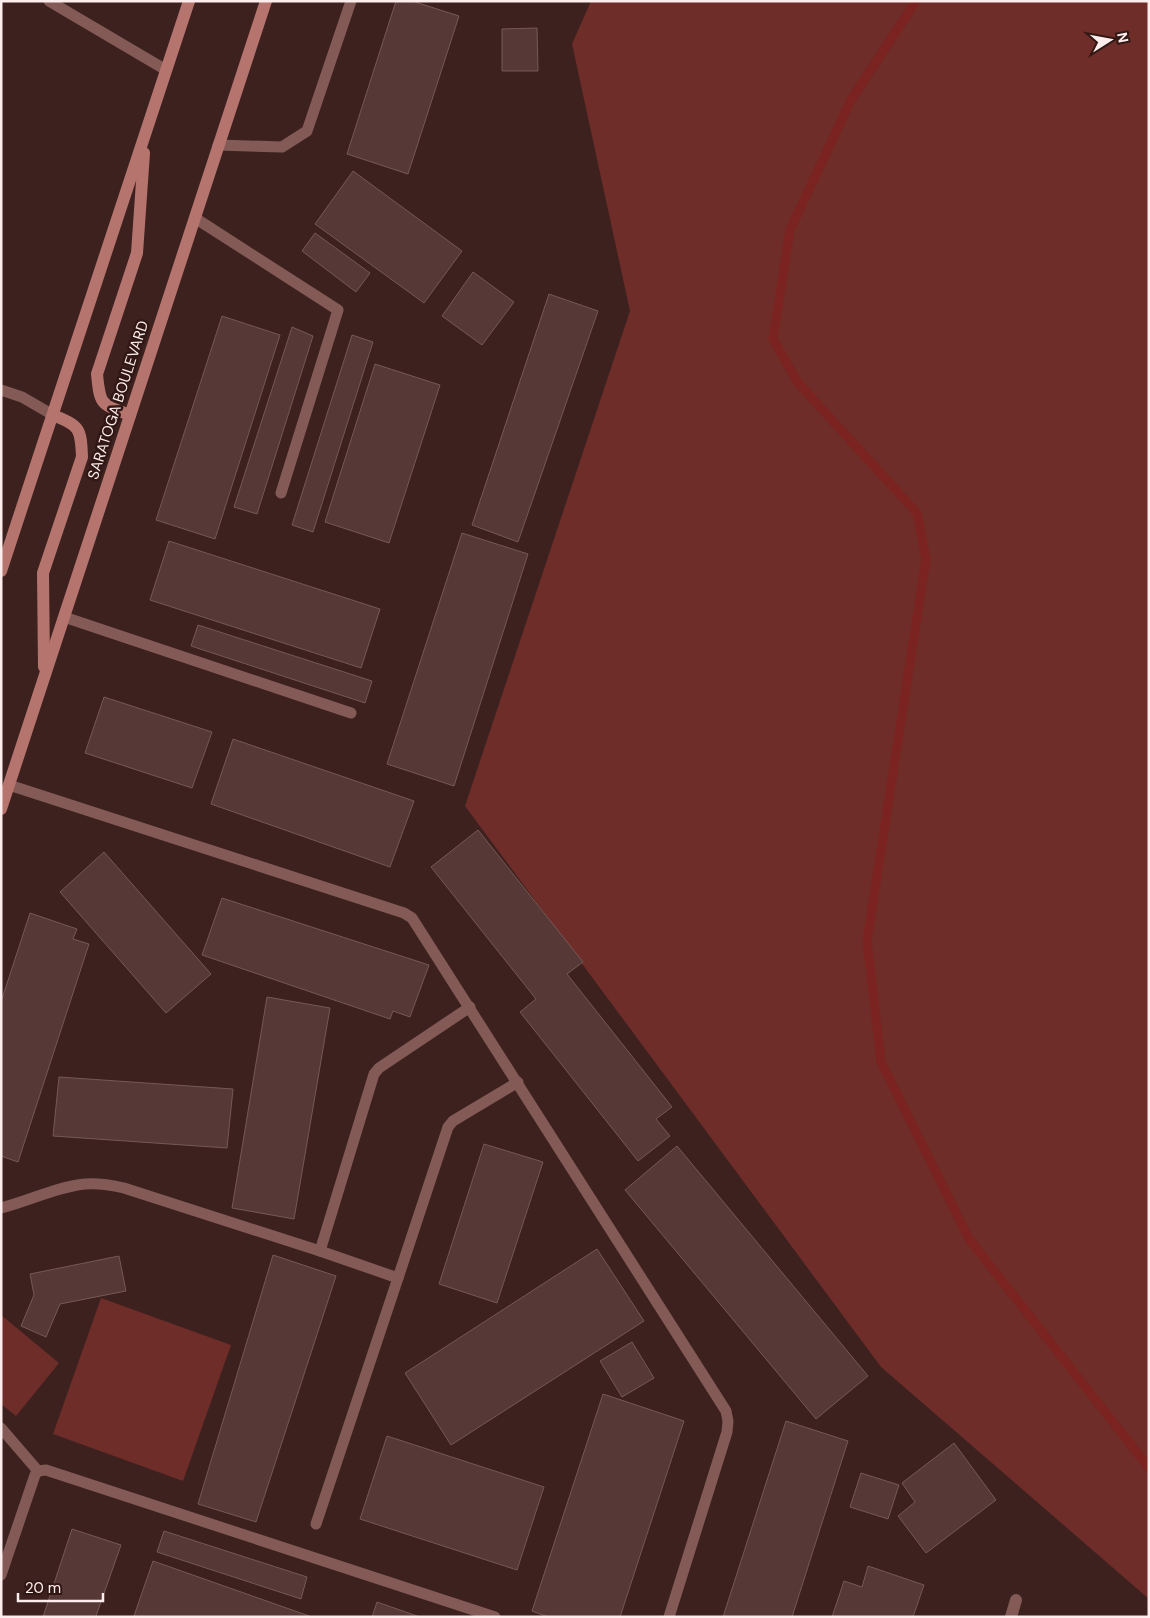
<svg xmlns="http://www.w3.org/2000/svg" width="1150" height="1618" font-family="'DM Sans',sans-serif">
<style>
.green{fill:#6e2d28}
.lines{fill:none;stroke-linecap:round;stroke-linejoin:round}
.stream{stroke:#7b2320;stroke-width:9}
.building{fill:#563936;stroke:#775854}
.service{stroke:#835a56;stroke-width:11}
.minor{stroke:#835a56;stroke-width:12}
.secondary{stroke:#b5746d;stroke-width:12}
.labels{text-anchor:middle;dominant-baseline:central;stroke-width:5;stroke-linejoin:round;paint-order:stroke}
.street-label{font-size:15px;fill:#fdedec;stroke:#321815}
</style>
<rect width="100%" height="100%" fill="#3c211f"/>
<g class="green">
<path d="M591 1H1149V1599L881 1367 465 806 630 311 572 44Z"/>
<path d="M101 1298 231 1345 183 1481 53 1434Z"/>
<path d="M1 1315 59 1363 16 1416 1 1404Z"/>
</g>
<g class="lines">
<path class="stream" d="M916 1 851 100 790 230 773 339 798 383 917 513 926 559 867 941 881 1062 969 1239 1149 1468"/>
</g>
<g class="building">
<path d="M396 1H412L459 16 408 174 347 154Z"/>
<path d="M537 28 538 71H502V29Z"/>
<path d="M353 171 462 251 424 303 315 224Z"/>
<path d="M315 233 370 273 356 292 302 251Z"/>
<path d="M473 272 514 302 482 345 442 316Z"/>
<path d="M549 294 598 311 518 542 472 525Z"/>
<path d="M222 316 280 335 215 539 156 520Z"/>
<path d="M292 327 313 336 257 514 234 507Z"/>
<path d="M352 335 373 342 313 532 292 525Z"/>
<path d="M375 364 440 385 389 543 325 522Z"/>
<path d="M462 533 528 554 454 786 387 764Z"/>
<path d="M169 541 380 609 361 668 150 600Z"/>
<path d="M198 625 372 681 365 703 191 646Z"/>
<path d="M104 697 212 732 192 788 85 753Z"/>
<path d="M233 739 414 801 390 867 211 804Z"/>
<path d="M478 830 583 962 567 974 672 1107 656 1119 670 1136 638 1161 520 1012 536 999 431 867Z"/>
<path d="M104 852 211 974 166 1013 60 892Z"/>
<path d="M222 898 429 965 410 1017 393 1011 390 1019 202 955Z"/>
<path d="M30 913 77 929 73 939 89 944 18 1162 1 1156V1002Z"/>
<path d="M267 997 330 1008 294 1219 232 1208Z"/>
<path d="M59 1077 233 1089 227 1148 53 1136Z"/>
<path d="M484 1144 543 1162 497 1303 439 1284Z"/>
<path d="M677 1146 868 1376 816 1419 625 1190Z"/>
<path d="M597 1249 644 1321 451 1445 405 1373Z"/>
<path d="M273 1255 336 1276 256 1522 198 1504Z"/>
<path d="M119 1256 126 1291 60 1304 46 1337 21 1326 34 1295 30 1274Z"/>
<path d="M632 1342 654 1378 622 1397 600 1361Z"/>
<path d="M603 1394 684 1421 620 1617H548L532 1611Z"/>
<path d="M786 1421 848 1441 792 1617H723Z"/>
<path d="M387 1436 544 1487 517 1570 360 1519Z"/>
<path d="M954 1443 996 1500 926 1553 898 1516 915 1502 902 1483Z"/>
<path d="M861 1473 899 1485 888 1519 850 1507Z"/>
<path d="M72 1529 121 1545 96 1616 99 1617H43Z"/>
<path d="M164 1531 307 1577 301 1599 157 1552Z"/>
<path d="M153 1561 312 1617H136L134 1616Z"/>
<path d="M868 1566 924 1585 913 1617H832L844 1581 862 1587Z"/>
<path d="M377 1602 420 1617H372Z"/>
</g>
<g class="lines">
<g class="service">
<path d="M49 1 166 70"/>
<path d="M218 145 282 147 307 131 351 1"/>
<path d="M195 218 338 310 281 493"/>
<path d="M1 390 22 397 53 415"/>
<path d="M64 617 351 713"/>
<path d="M9 785 404 913 412 918 726 1411 728 1421 727 1432 669 1617"/>
<path d="M1 1208C29 1201 56 1187 85 1184 98 1183 111 1185 124 1188L320 1251 398 1278 316 1524"/>
<path d="M320 1251 374 1074 379 1068 470 1007"/>
<path d="M398 1278 448 1127 453 1121 518 1082"/>
<path d="M1 1428 38 1471"/>
<path d="M1 1575 35 1475 38 1471 46 1470 495 1617"/>
</g>
<path class="minor" d="M1011 1617 1016 1600"/>
<g class="secondary">
<path d="M130 415C101 404 100 406 97 374L137 253 144 153"/>
<path d="M1 571 189 1"/>
<path d="M44 667 43 573 82 457C81 427 79 426 53 415"/>
<path d="M1 809 266 1"/>
</g>
</g>
<g class="labels">
<g class="street-label">
<text transform="translate(118 400) rotate(-72)">SARATOGA BOULEVARD</text>
</g>
</g>
<rect width="1150" height="1618" fill="none" stroke="#fdedec" stroke-width="5"/>
<g transform="translate(1110 40) rotate(79)" stroke="#321815" stroke-width="4" paint-order="stroke">
<path d="M0-4L9 19L0 12L-9 19Z" fill="#fdedec"/>
<text y="-8" font-size="14" font-weight="bold" text-anchor="middle" fill="#fdedec">N</text>
</g>
<path d="M18 1593v8h85v-8" fill="none" stroke="#fdedec" stroke-width="2.5"/>
<text x="25" y="1593" font-size="15" fill="#fdedec" stroke="#321815" stroke-width="4" paint-order="stroke">20 m</text>
</svg>
